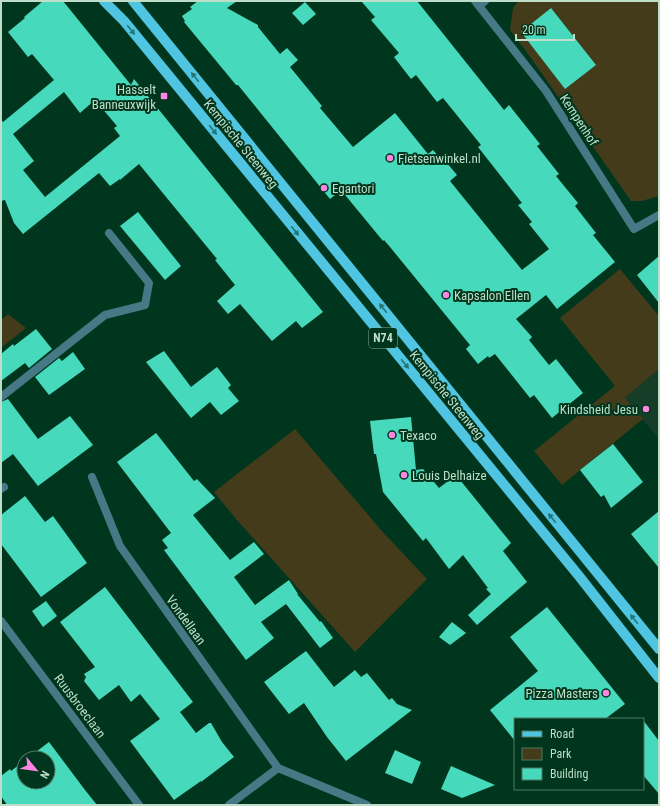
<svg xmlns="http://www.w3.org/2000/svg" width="660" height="806" font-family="'Roboto Condensed',sans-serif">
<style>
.built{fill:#163d27}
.green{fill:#433b19}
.building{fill:#46d9bb;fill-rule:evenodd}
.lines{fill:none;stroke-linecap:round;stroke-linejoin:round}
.service{stroke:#457986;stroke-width:8}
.minor{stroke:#457986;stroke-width:8}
.primary{stroke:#50c5e1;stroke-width:10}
.oneway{fill:#247675}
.poi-dot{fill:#fd86e2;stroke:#00361d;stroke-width:1.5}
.labels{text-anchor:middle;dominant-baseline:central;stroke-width:4;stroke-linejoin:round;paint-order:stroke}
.shield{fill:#00361d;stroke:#85ac95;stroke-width:1}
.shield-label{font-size:12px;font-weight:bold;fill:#bedec9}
.poi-label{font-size:13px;fill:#bedec9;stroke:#00361d;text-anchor:start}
.street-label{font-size:13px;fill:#bedec9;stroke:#00361d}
</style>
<rect width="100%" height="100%" fill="#00361d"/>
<path class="built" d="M659 369V439L625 398Z"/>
<g class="green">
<path d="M518 1H659V196L642 201H631L526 51 510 30 513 8Z"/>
<path d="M620 269 659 316V369L625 398 643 419 562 485 534 451 615 386 560 318Z"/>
<path d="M8 314 26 328 1 348V320Z"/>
<path d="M295 429 381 530 427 579 355 652 236 519 214 492Z"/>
</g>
<g class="building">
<path d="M43 1H63L131 85 134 79 323 312 302 328 296 321 272 341 240 304 228 314 217 301 235 285 215 260 217 259 139 164 120 180V179L110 186 99 173 23 234 14 223 5 200 1 201V120L3 122 54 80 32 54 28 57 8 32 25 18 24 17ZM64 92 80 113 95 100 117 126 114 128 120 136 45 197 23 170 34 161 13 134Z"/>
<path d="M198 1H237L227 8 258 25V27L280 54 287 48 298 60 290 67 322 106 320 108 353 147 395 113 428 154 433 150 440 158 442 157 457 175 450 181 522 270 549 249 529 224 532 222 518 205 522 203 478 147 481 145 443 98 437 102 416 75 411 79 394 57 399 53 371 20 375 17 361 1H417L504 110 509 105 540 144 537 146 559 174 556 176 578 203 575 206 596 233 593 235 615 262 557 309 546 295 516 319 532 337 529 340 549 365 556 359 583 393 552 418 534 395 530 398 495 354 489 358 488 356 478 364 466 349 470 345 390 247 384 240 383 241 341 190 330 199 238 85H236L184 22 185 21 182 16 192 9 190 7Z"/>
<path d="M305 2 316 14 303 25 292 13Z"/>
<path d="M551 8 596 65 565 89 521 32Z"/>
<path d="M138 212 181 266 165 280 120 226Z"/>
<path d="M659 256V303L637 275Z"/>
<path d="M36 329 52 349 29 368 25 363 1 381V354L13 344 14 346Z"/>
<path d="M164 351 191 387 217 367 231 385 228 388 239 401 221 415 210 402 191 418 146 362Z"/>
<path d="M73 352 85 369 49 395 35 377 59 358 62 361Z"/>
<path d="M8 399 38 439 70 416 93 445 38 486 13 454 1 463V402Z"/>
<path d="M411 417 416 470 423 469 439 488 456 475 511 543 503 551 527 582 477 625 468 615 491 594 486 589 488 588 463 555 449 569 426 538 423 541 383 492 376 454H374L370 421Z"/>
<path d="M156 433 194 481 197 479 215 498 193 515 230 560 254 542 264 554 234 577 255 605 289 580 298 594H297L320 622 321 621 333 638 320 648 286 604 261 622 274 638 246 660 164 550 168 548 162 540 171 533 117 462Z"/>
<path d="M613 444 643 482 611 508 604 495 601 497 580 470Z"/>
<path d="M25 496 45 522 53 516 87 563 41 597 1 544V515Z"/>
<path d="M659 511V568L631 534Z"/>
<path d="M105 587 193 702 180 712 196 733 209 723H211L222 742 234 757 201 782V781L174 800 130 741 160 719 140 694 131 702 119 685 99 700 84 681 86 677 84 674 95 667 60 622Z"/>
<path d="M46 601 57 616 43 627 32 611Z"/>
<path d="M547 607 625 704 605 719H515V741L490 710 538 671 510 637Z"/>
<path d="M452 622 466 633 450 645 439 637Z"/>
<path d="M306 651 334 687 355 670 361 677 367 673 389 700 392 698 397 704 412 710 346 761 327 737 304 703 289 714 264 682Z"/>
<path d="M643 720 659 741V794L643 775Z"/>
<path d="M49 742 85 790 97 805H7L1 796V776L10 769 11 771 24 761V782H48V758H28Z"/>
<path d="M395 750 421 762 412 784 385 773Z"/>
<path d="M451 766 495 785 462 798 441 789Z"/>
</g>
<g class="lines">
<g class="service">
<path d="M1 397 105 315 145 305 149 283 109 233"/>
<path d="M1 489 4 487"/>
</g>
<g class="minor">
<path d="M475 1 546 91 634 229 659 215"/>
<path d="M479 6 485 1"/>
<path d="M92 477 120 546 278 768 367 805"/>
<path d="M1 621 139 805"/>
<path d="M229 805 278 768"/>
</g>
<g class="primary">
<path d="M104 1 124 21 579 576 659 678"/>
<path d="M133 1 659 649"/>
</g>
</g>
<defs><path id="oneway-solid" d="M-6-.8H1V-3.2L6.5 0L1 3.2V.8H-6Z"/></defs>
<g class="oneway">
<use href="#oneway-solid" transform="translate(131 30) rotate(51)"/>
<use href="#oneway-solid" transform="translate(195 77) rotate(-129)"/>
<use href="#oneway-solid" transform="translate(213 130) rotate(51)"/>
<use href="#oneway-solid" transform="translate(295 231) rotate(51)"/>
<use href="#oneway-solid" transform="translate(383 308) rotate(-129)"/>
<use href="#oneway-solid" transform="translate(405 364) rotate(51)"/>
<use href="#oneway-solid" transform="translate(552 518) rotate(-129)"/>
<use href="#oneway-solid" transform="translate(634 619) rotate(-129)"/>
</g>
<g class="poi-dot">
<rect x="160" y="92" width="8" height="8" rx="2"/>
<circle cx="390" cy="158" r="4"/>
<circle cx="324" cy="188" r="4"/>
<circle cx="446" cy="295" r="4"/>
<circle cx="646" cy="409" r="4"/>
<circle cx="392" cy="435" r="4"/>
<circle cx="404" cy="475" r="4"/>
<circle cx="606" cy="693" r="4"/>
</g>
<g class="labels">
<rect class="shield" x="369" y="328" width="28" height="20" rx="3"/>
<g class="shield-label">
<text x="383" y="338">N74</text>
</g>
<g class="poi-label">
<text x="156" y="89" text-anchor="end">Hasselt<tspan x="156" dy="15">Banneuxwijk</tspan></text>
<text x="398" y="158">Fietsenwinkel.nl</text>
<text x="332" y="188">Egantori</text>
<text x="454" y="295">Kapsalon Ellen</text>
<text x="638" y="409" text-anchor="end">Kindsheid Jesu</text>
<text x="400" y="435">Texaco</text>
<text x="412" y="475">Louis Delhaize</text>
<text x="598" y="693" text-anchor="end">Pizza Masters</text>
</g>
<g class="street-label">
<text transform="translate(579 120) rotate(57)">Kempenhof</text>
<text transform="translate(241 144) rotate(51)">Kempische Steenweg</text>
<text transform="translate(447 395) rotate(51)">Kempische Steenweg</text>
<text transform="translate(186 620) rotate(54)">Vondellaan</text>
<text transform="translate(80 706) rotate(53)">Ruusbroeclaan</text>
</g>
</g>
<rect width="660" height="806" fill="none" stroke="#bedec9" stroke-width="4"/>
<rect x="514" y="718" width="130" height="72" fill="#00361d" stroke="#4c7962"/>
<rect x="522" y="731" width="20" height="6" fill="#50c5e1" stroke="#4c7962"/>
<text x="550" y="738" font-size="12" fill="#bedec9">Road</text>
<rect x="522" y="748" width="20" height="12" fill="#433b19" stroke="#4c7962"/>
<text x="550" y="758" font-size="12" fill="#bedec9">Park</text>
<rect x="522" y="768" width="20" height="12" fill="#46d9bb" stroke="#4c7962"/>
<text x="550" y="778" font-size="12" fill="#bedec9">Building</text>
<g transform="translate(36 770) rotate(119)"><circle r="19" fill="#00361d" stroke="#4c7962"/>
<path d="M0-3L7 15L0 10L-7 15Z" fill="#fd86e2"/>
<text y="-6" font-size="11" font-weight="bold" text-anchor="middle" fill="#bedec9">N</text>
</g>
<path d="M516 34v6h58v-6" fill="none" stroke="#bedec9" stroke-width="2"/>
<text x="522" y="34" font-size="12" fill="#bedec9" stroke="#00361d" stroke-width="3" paint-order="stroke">20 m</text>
</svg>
